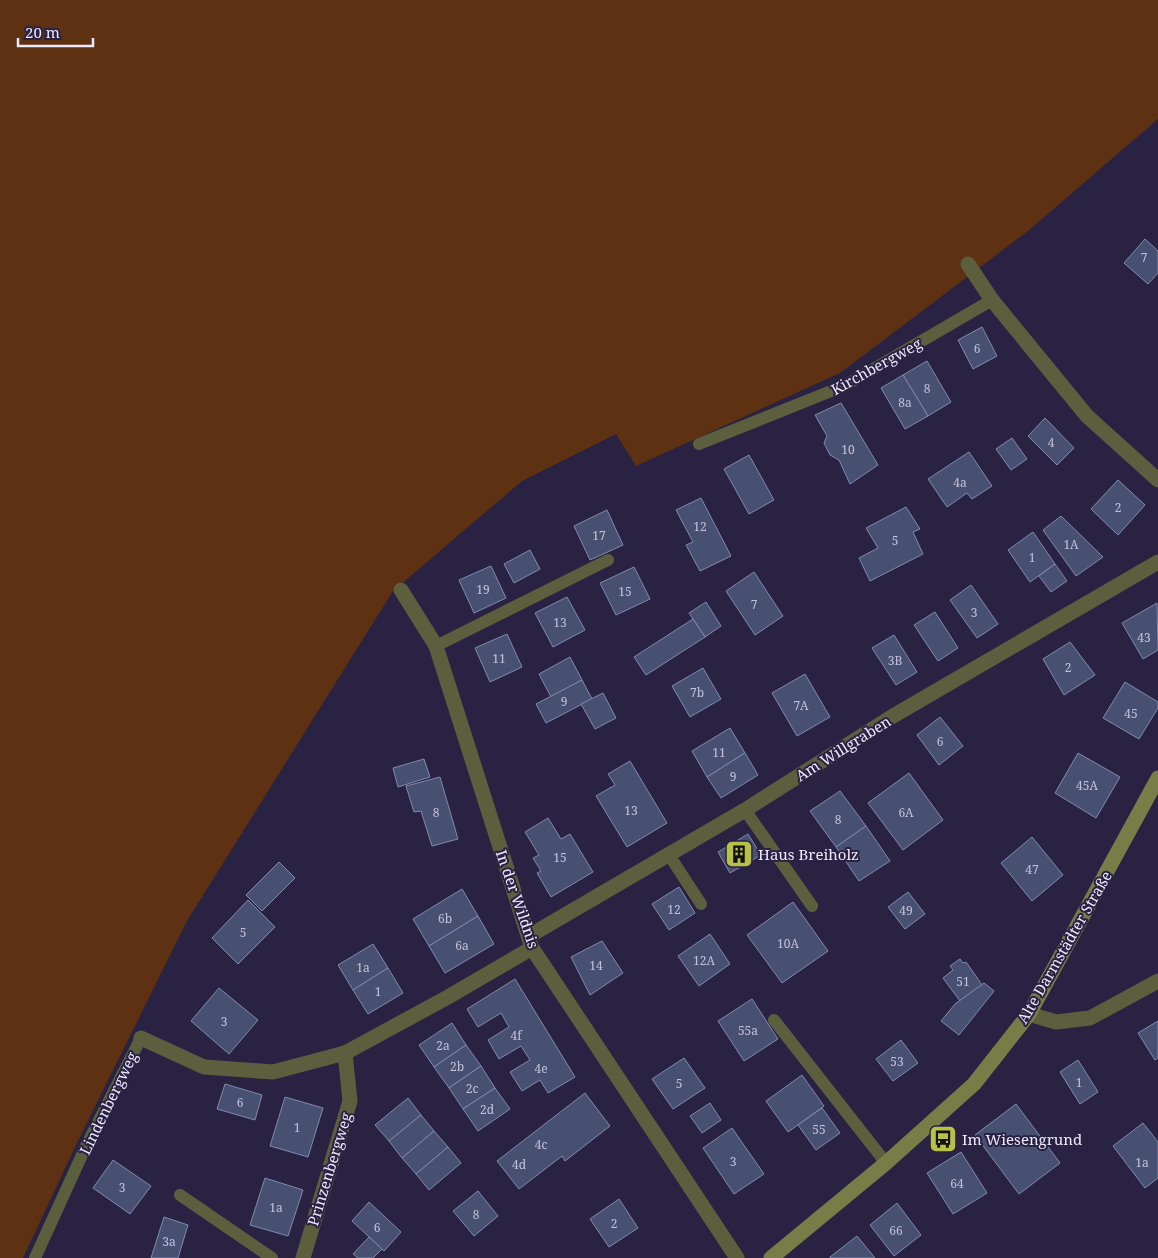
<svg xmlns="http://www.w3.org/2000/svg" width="1158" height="1258" font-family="'Noto Serif',serif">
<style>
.green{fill:#5d3111}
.building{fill:#485072;stroke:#818aaf}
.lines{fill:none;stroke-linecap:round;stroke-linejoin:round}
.lane{stroke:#5c5f3e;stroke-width:12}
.street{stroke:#5c5f3e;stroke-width:15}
.secondary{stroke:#787d48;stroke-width:15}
.labels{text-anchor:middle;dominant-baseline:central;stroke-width:4;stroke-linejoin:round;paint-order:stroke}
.number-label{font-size:12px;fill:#c3c2da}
.street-label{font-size:15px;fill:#ece8fd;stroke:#2a2242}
.poi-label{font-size:15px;fill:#ece8fd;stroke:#2a2242;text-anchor:start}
</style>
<rect width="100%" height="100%" fill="#2a2242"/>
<path class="green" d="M0 0H1158V119L1028 231 840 373 636 466 616 434 522 481 393 591 187 921 76 1145 23 1258H0Z"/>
<g class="building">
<path d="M1145 239 1158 251V273L1148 284 1124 263Z"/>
<path d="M982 327 997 356 973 369 958 340Z"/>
<path d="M927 361 951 402 928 416 903 375Z"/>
<path d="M903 375 928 416 905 429 881 388Z"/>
<path d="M841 403 878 465 850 484 839 460 830 455 824 443 827 436 815 415Z"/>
<path d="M1045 418 1074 448 1057 465 1028 436Z"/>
<path d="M1012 438 1027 459 1011 470 996 449Z"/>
<path d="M969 452 992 486 972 499 967 493 947 507 928 479Z"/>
<path d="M749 455 774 500 749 514 724 469Z"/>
<path d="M1118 480 1145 505 1118 535 1091 509Z"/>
<path d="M701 498 731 556 700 571 686 545 693 542 676 510Z"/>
<path d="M906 507 920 529 913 532 923 554 870 581 859 558 878 548 866 528Z"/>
<path d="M607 510 623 545 590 560 574 526Z"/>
<path d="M1061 516 1103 557 1076 576 1043 530Z"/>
<path d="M1033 532 1055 564 1030 582 1008 550Z"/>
<path d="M530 550 540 569 514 583 504 564Z"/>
<path d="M1055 564 1067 581 1051 592 1039 576Z"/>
<path d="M491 566 506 598 474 613 459 580Z"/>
<path d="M634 567 650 599 616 615 600 583Z"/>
<path d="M754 572 783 616 755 635 726 591Z"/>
<path d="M971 585 998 624 977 638 950 600Z"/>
<path d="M567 597 585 630 553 647 535 613Z"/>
<path d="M706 602 721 626 705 637 689 613Z"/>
<path d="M1157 603 1158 650 1143 659 1122 623Z"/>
<path d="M935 612 958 648 938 661 914 625Z"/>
<path d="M693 619 705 637 646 675 634 657Z"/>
<path d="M507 634 522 667 490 682 475 648Z"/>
<path d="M894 635 917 672 896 685 872 648Z"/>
<path d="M1070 642 1095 675 1064 695 1043 659Z"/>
<path d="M570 657 582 680 551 697 539 674Z"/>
<path d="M703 668 721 699 690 717 672 686Z"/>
<path d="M805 674 830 717 797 736 772 693Z"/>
<path d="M582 680 592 699 546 723 536 704Z"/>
<path d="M1125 682 1158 702V708L1139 739 1103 718Z"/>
<path d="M603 693 616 718 595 729 581 704Z"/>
<path d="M940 717 963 746 939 765 917 735Z"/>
<path d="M730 728 745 753 707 777 692 751Z"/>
<path d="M745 753 758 775 721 798 707 777Z"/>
<path d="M1078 753 1120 777 1096 818 1055 793Z"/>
<path d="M424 759 430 777 398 787 393 768Z"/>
<path d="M630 761 667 823 627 847 596 796 615 785 608 774Z"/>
<path d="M909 773 943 820 903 850 868 803Z"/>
<path d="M440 777 458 839 432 846 421 811 414 812 406 786Z"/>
<path d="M840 791 866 826 836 847 810 811Z"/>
<path d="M548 818 561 839 570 834 593 872 551 897 537 873 541 871 533 858 539 855 525 832Z"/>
<path d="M866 826 890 861 859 881 836 847Z"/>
<path d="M748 834 761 855 730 873 718 852Z"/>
<path d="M1032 837 1063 875 1032 901 1001 863Z"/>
<path d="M279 862 295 878 262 911 246 895Z"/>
<path d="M679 887 695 913 669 930 652 904Z"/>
<path d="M462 889 478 916 429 946 413 919Z"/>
<path d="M908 892 925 914 905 929 888 907Z"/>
<path d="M248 900 275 927 238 964 212 938Z"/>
<path d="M793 902 828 951 782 983 747 935Z"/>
<path d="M478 916 494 944 445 973 429 946Z"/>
<path d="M710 934 730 964 699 986 678 956Z"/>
<path d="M602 941 623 973 590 995 571 957Z"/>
<path d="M373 944 388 968 353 990 338 965Z"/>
<path d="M960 959 963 963 966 962 982 985 960 1001 943 978 953 970 950 966Z"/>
<path d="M388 968 403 993 368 1014 353 990Z"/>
<path d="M515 979 575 1077 548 1093 540 1080 522 1091 510 1072 530 1060 521 1046 499 1059 488 1040 509 1027 501 1013 478 1027 467 1009Z"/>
<path d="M984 983 994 991 959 1035 941 1021 955 1004Z"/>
<path d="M219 988 258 1020 229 1054 191 1021Z"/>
<path d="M752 999 778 1039 744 1061 718 1021Z"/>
<path d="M1158 1021V1058L1155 1060 1138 1033Z"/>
<path d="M452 1023 466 1045 434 1067 419 1045Z"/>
<path d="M901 1040 918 1063 893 1081 876 1059Z"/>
<path d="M466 1045 481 1066 449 1088 434 1067Z"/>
<path d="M684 1058 705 1088 673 1109 652 1079Z"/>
<path d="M1078 1060 1098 1092 1080 1104 1060 1072Z"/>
<path d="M481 1066 495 1088 463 1109 449 1088Z"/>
<path d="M802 1075 824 1106 788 1132 766 1101Z"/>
<path d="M225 1084 262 1095 255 1120 217 1109Z"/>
<path d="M495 1088 510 1109 478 1131 463 1109Z"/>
<path d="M585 1093 610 1126 565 1161 562 1156 519 1189 497 1161Z"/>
<path d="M285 1097 323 1108 308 1157 270 1146Z"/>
<path d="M408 1098 421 1115 389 1141 375 1125Z"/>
<path d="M710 1103 721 1120 702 1133 690 1116Z"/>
<path d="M1016 1104 1060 1163 1019 1194 975 1135Z"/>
<path d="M822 1108 840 1133 816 1150 798 1125Z"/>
<path d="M421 1115 434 1131 402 1158 389 1141Z"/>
<path d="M1143 1123 1158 1142V1178L1145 1188 1113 1146Z"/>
<path d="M732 1128 764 1174 734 1194 703 1148Z"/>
<path d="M434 1131 448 1147 416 1174 402 1158Z"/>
<path d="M448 1147 461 1163 429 1190 416 1174Z"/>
<path d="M961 1152 987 1193 953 1214 927 1173Z"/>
<path d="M113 1160 151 1186 130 1214 93 1188Z"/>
<path d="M265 1178 303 1190 288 1236 250 1225Z"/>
<path d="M478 1191 498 1216 474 1236 453 1211Z"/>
<path d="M619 1199 638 1228 609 1247 590 1219Z"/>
<path d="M369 1202 401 1232 384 1251 352 1221Z"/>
<path d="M897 1203 921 1235 894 1256 870 1225Z"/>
<path d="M164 1217 188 1225 178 1258H151Z"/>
<path d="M857 1236 875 1258H830V1257Z"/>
<path d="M369 1237 382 1249 373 1258H358L353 1254Z"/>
</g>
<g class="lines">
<g class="lane">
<path d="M699 444 846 385 992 300"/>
<path d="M436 646 608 560"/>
<path d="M745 810 812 906"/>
<path d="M669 855 701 904"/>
<path d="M774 1020 886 1163"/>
<path d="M180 1195 272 1258"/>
<path d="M35 1258 87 1144 141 1038"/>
</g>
<g class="street">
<path d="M968 264 992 300 1087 416 1158 480"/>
<path d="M401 590 436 646 532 948 737 1258"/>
<path d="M529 936 745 810 893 716 1158 562"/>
<path d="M1029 1014 1056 1022 1090 1018 1158 981"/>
<path d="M141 1038 204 1067 273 1072 345 1053 448 997 532 948"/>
<path d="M303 1258 350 1101 345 1053"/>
</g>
<path class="secondary" d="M771 1258 886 1163 974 1084 1029 1014 1158 778"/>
</g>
<defs>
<g id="building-square" transform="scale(1.4375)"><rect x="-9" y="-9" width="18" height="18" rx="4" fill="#b8c147" stroke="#2a2242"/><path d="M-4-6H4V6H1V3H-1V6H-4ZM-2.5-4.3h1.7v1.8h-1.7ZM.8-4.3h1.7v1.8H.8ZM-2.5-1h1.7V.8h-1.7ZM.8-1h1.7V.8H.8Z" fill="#111"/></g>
<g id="bus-square" transform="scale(1.4375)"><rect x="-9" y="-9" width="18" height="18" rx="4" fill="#b8c147" stroke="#2a2242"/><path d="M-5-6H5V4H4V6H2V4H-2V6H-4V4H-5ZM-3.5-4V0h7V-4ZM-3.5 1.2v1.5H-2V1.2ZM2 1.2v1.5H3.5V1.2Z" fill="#111"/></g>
</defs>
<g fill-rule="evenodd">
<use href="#building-square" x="739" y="854"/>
<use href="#bus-square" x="943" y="1139"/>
</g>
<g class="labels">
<g class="number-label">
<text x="1144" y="257">7</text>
<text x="977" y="348">6</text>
<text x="927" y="388">8</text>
<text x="905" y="402">8a</text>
<text x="1051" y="442">4</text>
<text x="848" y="449">10</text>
<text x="960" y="482">4a</text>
<text x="1118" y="507">2</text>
<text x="700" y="526">12</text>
<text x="599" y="535">17</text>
<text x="895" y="540">5</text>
<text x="1071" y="544">1A</text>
<text x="1032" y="557">1</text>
<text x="483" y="589">19</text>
<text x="625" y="591">15</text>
<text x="754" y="604">7</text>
<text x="974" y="612">3</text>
<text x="560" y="622">13</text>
<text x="1144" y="637">43</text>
<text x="499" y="658">11</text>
<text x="895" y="660">3B</text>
<text x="1068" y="667">2</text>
<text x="697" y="692">7b</text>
<text x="564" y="701">9</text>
<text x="801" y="705">7A</text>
<text x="1131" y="713">45</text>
<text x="940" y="741">6</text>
<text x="719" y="752">11</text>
<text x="733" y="776">9</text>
<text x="1087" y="785">45A</text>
<text x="631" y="810">13</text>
<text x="436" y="812">8</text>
<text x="906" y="812">6A</text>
<text x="838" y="819">8</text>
<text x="560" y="857">15</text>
<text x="1032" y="869">47</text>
<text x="674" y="909">12</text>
<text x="906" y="910">49</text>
<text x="445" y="918">6b</text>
<text x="243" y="932">5</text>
<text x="788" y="943">10A</text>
<text x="462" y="945">6a</text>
<text x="704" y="960">12A</text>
<text x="596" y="965">14</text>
<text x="363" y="967">1a</text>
<text x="963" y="981">51</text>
<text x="378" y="991">1</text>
<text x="224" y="1021">3</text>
<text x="748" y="1030">55a</text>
<text x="516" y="1035">4f</text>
<text x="443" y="1045">2a</text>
<text x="897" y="1061">53</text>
<text x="457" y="1066">2b</text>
<text x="541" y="1068">4e</text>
<text x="1079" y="1082">1</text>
<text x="679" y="1083">5</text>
<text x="472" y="1088">2c</text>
<text x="240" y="1102">6</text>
<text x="487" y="1109">2d</text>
<text x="297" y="1127">1</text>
<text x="819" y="1129">55</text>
<text x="541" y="1144">4c</text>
<text x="733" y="1161">3</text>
<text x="1142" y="1162">1a</text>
<text x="519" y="1164">4d</text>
<text x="957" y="1183">64</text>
<text x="122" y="1187">3</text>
<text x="276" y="1207">1a</text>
<text x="476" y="1214">8</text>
<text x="614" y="1223">2</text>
<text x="377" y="1227">6</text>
<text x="896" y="1230">66</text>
<text x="169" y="1241">3a</text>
</g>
<g class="street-label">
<text transform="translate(876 366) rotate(-29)">Kirchbergweg</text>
<text transform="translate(843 748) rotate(-32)">Am Willgraben</text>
<text transform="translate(518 899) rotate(71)">In der Wildnis</text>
<text transform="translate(1064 947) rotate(-60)">Alte Darmstädter Straße</text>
<text transform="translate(108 1103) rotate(-64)">Lindenbergweg</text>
<text transform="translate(329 1169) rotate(-73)">Prinzenbergweg</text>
</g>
<g class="poi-label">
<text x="758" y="854">Haus Breiholz</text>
<text x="962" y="1139">Im Wiesengrund</text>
</g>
</g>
<path d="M18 38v8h75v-8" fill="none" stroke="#ece8fd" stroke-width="2.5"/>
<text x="25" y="38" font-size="15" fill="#ece8fd" stroke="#2a2242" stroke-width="4" paint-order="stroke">20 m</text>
</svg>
